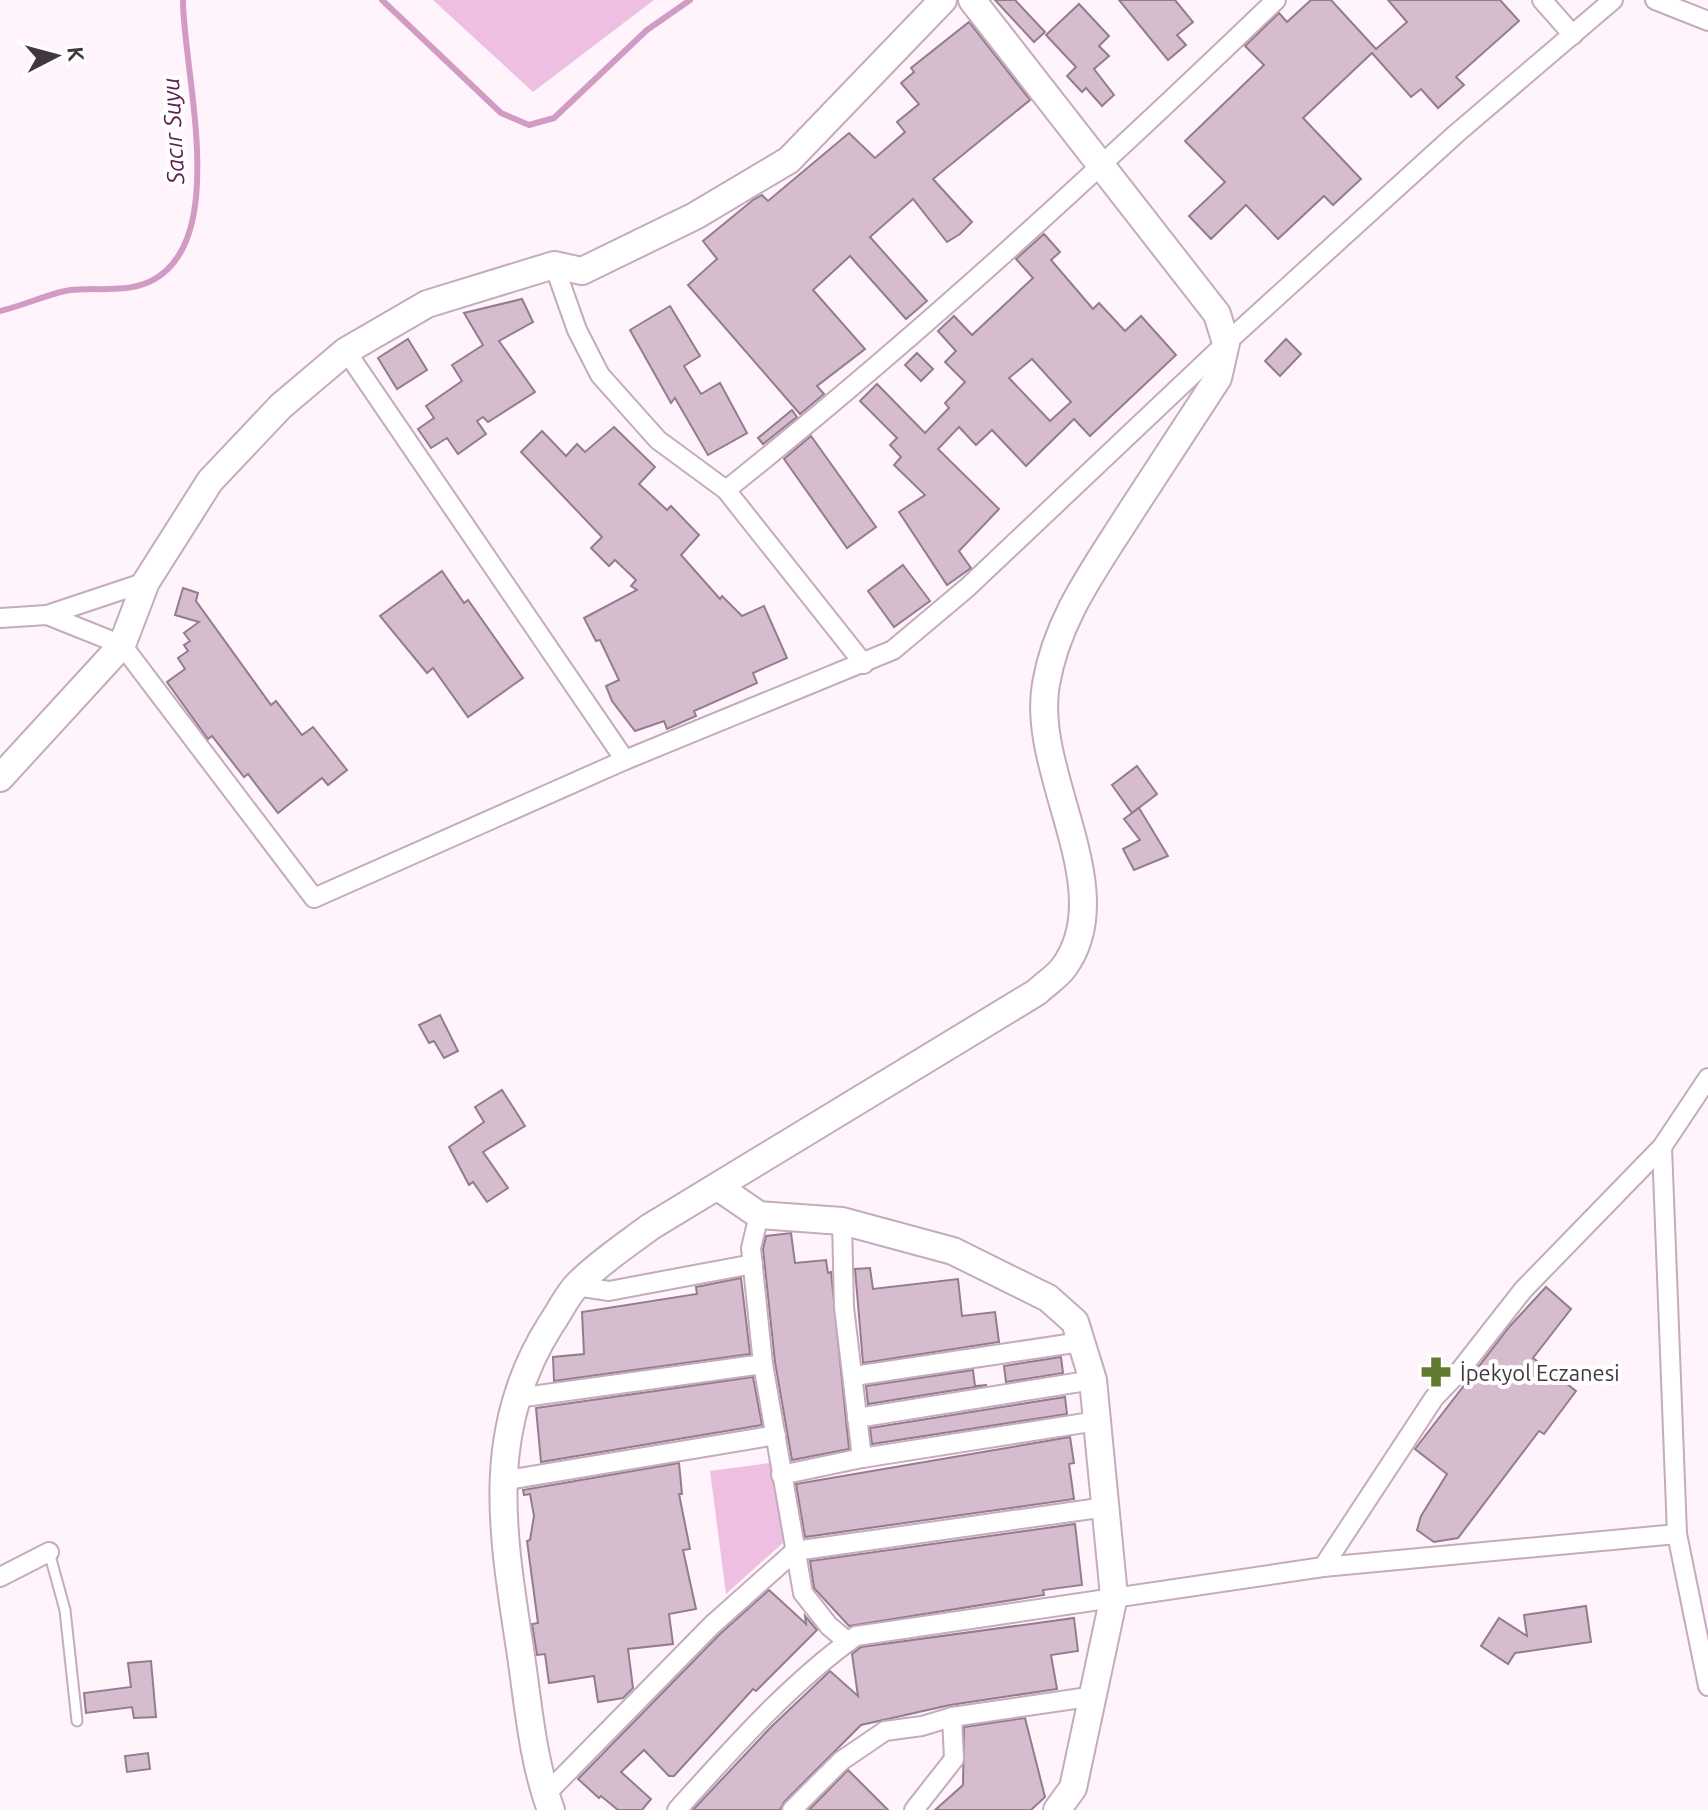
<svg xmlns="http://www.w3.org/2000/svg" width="1708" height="1810" font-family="Ubuntu,sans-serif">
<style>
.green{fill:#eebfe1}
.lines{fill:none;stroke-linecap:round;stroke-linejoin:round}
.stream{stroke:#d29bc3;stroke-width:6}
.building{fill:#d6bccf;stroke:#947c8d;stroke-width:2;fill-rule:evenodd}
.lane-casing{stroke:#c4abbd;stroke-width:13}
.street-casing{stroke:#c4abbd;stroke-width:22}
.secondary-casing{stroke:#c4abbd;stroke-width:30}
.lane{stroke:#fff;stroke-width:9}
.street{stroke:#fff;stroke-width:18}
.secondary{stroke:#fff;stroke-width:26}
.labels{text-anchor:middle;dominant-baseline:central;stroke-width:8;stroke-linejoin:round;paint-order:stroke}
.poi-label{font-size:22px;fill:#42373f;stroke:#fff;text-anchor:start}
.water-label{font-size:24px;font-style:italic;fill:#5f2053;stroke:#fff}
</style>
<rect width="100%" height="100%" fill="#fff4fc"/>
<g class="green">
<path d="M433 0H654L533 92Z"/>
<path d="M776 1462 785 1541 726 1594 710 1471Z"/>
</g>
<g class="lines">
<g class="stream">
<path d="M382 0 501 113 529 125 554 118 647 30 690 0"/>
<path d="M0 311C22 306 43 296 65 291 93 286 122 294 149 282 232 244 183 72 183 0"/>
</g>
</g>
<g class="building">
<path d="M995 0H1015L1045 32 1034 42Z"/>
<path d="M1119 0H1175L1193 22 1177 35 1186 45 1168 60Z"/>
<path d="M1311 0H1331L1376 49 1407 22 1388 0H1500L1519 21 1456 77 1464 85 1438 108 1421 89 1411 97 1372 53 1303 118 1361 179 1333 205 1324 196 1278 239 1246 205 1211 239 1189 216 1225 182 1185 141 1264 65 1245 46 1279 13 1287 22Z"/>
<path d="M1079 4 1109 36 1099 46 1109 56 1094 69 1114 95 1102 106 1086 88 1082 92 1067 76 1076 67 1046 35Z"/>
<path d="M969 22 1030 100 933 179 972 222 960 234 947 242 913 199 870 237 927 301 906 319 850 256 813 290 865 349 817 386 824 394 800 414 688 285 717 259 703 241 753 200 762 195 768 201 849 133 875 158 905 132 897 122 919 104 901 83 914 72 911 68Z"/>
<path d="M1044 234 1060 252 1051 260 1093 309 1099 303 1125 331 1141 316 1176 355 1090 436 1074 419 1026 466 992 430 976 445 959 427 938 449 999 509 959 551 971 568 947 585 899 512 925 495 894 465 901 457 890 445 897 438 860 401 877 384 925 433 949 408 945 403 965 382 945 362 956 351 938 331 954 316 972 335 1033 278 1016 259ZM1032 359 1071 402 1050 421 1009 378Z"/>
<path d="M522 299 533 322 499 341 535 392 488 422 483 417 477 421 486 434 458 454 447 438 431 448 418 429 434 418 426 406 462 381 452 365 483 345 464 313Z"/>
<path d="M670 306 700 356 684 366 701 394 720 383 747 433 708 455 675 398 671 403 630 330Z"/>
<path d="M408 339 427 370 397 389 378 358Z"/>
<path d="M1286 339 1301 354 1280 376 1265 361Z"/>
<path d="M917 353 933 369 921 381 905 365Z"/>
<path d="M792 410 797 417 763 444 758 438Z"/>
<path d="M614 427 655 467 639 484 667 510 671 506 699 535 681 555 720 599 722 596 742 616 764 606 787 658 753 673 757 683 694 711 696 716 667 729 664 721 635 731 612 701 606 686 619 680 600 640 596 641 584 618 637 590 631 586 636 580 615 560 609 566 591 548 602 537 521 452 542 431 566 456 577 444 585 452Z"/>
<path d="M811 436 876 527 847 548 784 459Z"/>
<path d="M903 565 930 601 894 627 868 591Z"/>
<path d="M442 571 464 603 468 600 523 678 468 717 433 668 427 673 380 616Z"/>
<path d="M183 588 198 593 196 601 271 705 276 701 302 735 313 727 347 770 328 785 322 778 278 813 248 774 244 777 212 736 208 739 167 682 185 669 178 658 188 651 184 645 190 641 184 633 199 622 175 615Z"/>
<path d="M1137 766 1157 794 1132 813 1112 785Z"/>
<path d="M1139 808 1168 856 1134 870 1123 849 1140 840 1124 819Z"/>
<path d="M440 1015 458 1051 444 1058 434 1041 429 1043 419 1025Z"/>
<path d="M502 1090 525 1126 483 1152 508 1188 487 1202 473 1182 469 1185 449 1147 484 1122 475 1107Z"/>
<path d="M791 1233 795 1263 826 1260 828 1273 831 1272 849 1449 792 1460 775 1362 763 1249 766 1236Z"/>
<path d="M870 1268 873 1289 958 1279 962 1316 995 1312 999 1342 863 1363 855 1269Z"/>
<path d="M741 1278 750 1354 554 1381 553 1357 584 1354 582 1312 697 1294 696 1287Z"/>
<path d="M1546 1287 1571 1309 1533 1358 1576 1391 1544 1434 1539 1431 1458 1538 1434 1542 1417 1530 1421 1516 1447 1474 1415 1449 1510 1326Z"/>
<path d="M1061 1357 1063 1373 1006 1382 1004 1366Z"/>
<path d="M973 1370 975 1386 987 1385 868 1404 866 1386Z"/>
<path d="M753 1377 762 1425 541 1462 536 1408Z"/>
<path d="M1065 1397 1067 1414 872 1444 870 1428Z"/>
<path d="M1070 1437 1074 1463 1069 1464 1074 1499 805 1537 796 1484Z"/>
<path d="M679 1463 682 1494H679L690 1549 683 1550 696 1609 669 1614 673 1644 628 1649 633 1688 623 1698 598 1702 594 1676 549 1683 545 1654 537 1655 532 1624 538 1623 527 1541 530 1540 534 1516 530 1494 524 1495 523 1490Z"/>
<path d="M1075 1524 1082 1585 1043 1590 1044 1595 849 1626 814 1588 810 1561Z"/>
<path d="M769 1590 806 1624 805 1616 817 1630 756 1691 753 1689 674 1776H669L644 1750 621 1772 651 1799 642 1810H618L601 1796 599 1798 578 1779 720 1634Z"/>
<path d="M1586 1606 1591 1642 1515 1653 1508 1664 1481 1646 1499 1618 1527 1636 1524 1615Z"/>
<path d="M1074 1618 1078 1651 1051 1655 1057 1689 950 1705 861 1725 784 1802 780 1810H693L771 1727 830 1671 858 1696 852 1654 861 1647Z"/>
<path d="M151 1661 156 1717 134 1718 132 1707 86 1713 84 1693 131 1687 128 1663Z"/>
<path d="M1025 1718 1045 1797 1031 1810H935L963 1785 964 1727Z"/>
<path d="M148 1753 150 1769 127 1772 125 1756Z"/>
<path d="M848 1770 888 1810H809Z"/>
</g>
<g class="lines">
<g class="lane-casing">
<path id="lane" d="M49 1552 65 1610 77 1721"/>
</g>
<g class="street-casing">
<g id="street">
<path d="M1542 0 1573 35"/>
<path d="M1655 0 1708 21"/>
<path d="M554 265 577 330 600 375 658 440 726 490 864 664"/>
<path d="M346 351 625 760"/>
<path d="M726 490C918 337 1099 170 1276 0"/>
<path d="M47 615 146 582"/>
<path d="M0 618 47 615 122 645 314 898 625 760 893 650 968 587 1226 343 1457 133 1613 0"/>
<path d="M1662 1147 1677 1534 1708 1686"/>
<path d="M759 1215 751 1248 763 1364 803 1593 829 1626 848 1642"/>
<path d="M842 1221 844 1307 862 1458"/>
<path d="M576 1286 609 1291 753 1264"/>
<path d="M854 1376 1081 1342"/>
<path d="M517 1398 763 1364"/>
<path d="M857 1418 1093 1380"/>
<path d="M781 1475 862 1458 1097 1421"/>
<path d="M502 1481 776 1435"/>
<path d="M1323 1567 1677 1534"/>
<path d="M0 1577 49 1552"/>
<path d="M545 1795 712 1625 795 1551 1106 1507"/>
<path d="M677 1810C732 1749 789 1684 856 1636L1323 1567 1434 1398 1458 1373 1523 1290 1662 1147 1708 1078"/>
<path d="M792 1810 841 1761 885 1731 922 1726 952 1717 1095 1696"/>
<path d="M914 1810 954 1759 952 1717"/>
</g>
</g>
<g class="secondary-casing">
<g id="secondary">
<path d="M0 778 122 645 146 582 210 481 281 406 346 351 427 304 554 265 582 271 695 216 789 160 943 0"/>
<path d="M718 1187 759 1215 842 1221 953 1251 1048 1298 1075 1322 1093 1380 1114 1596 1073 1788 1057 1810"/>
<path d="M551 1810C532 1760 528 1701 520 1649 502 1532 484 1429 551 1324 560 1311 567 1295 578 1284 600 1262 626 1245 650 1227L1037 992C1045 984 1057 977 1064 967 1121 889 1030 773 1046 684 1057 619 1094 570 1128 516 1158 470 1188 424 1218 378L1226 343 1217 314 972 0"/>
</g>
</g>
<use href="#lane" class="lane"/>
<use href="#street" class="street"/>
<use href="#secondary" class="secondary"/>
</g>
<defs>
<g id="pharmacy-bare" transform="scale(2.4)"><path d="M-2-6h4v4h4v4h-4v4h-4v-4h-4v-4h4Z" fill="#617c30" stroke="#fff" stroke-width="2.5" paint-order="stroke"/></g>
</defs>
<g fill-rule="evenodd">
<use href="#pharmacy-bare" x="1436" y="1372"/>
</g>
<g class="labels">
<g class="poi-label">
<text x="1460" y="1372">İpekyol Eczanesi</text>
</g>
<g class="water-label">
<text transform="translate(173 131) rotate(-93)">Sacır Suyu</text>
</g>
</g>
<g transform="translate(56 56) rotate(84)" stroke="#ffffff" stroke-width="6" paint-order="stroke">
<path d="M0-6L14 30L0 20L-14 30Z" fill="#42373f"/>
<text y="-12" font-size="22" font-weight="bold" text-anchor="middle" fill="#42373f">K</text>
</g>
</svg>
